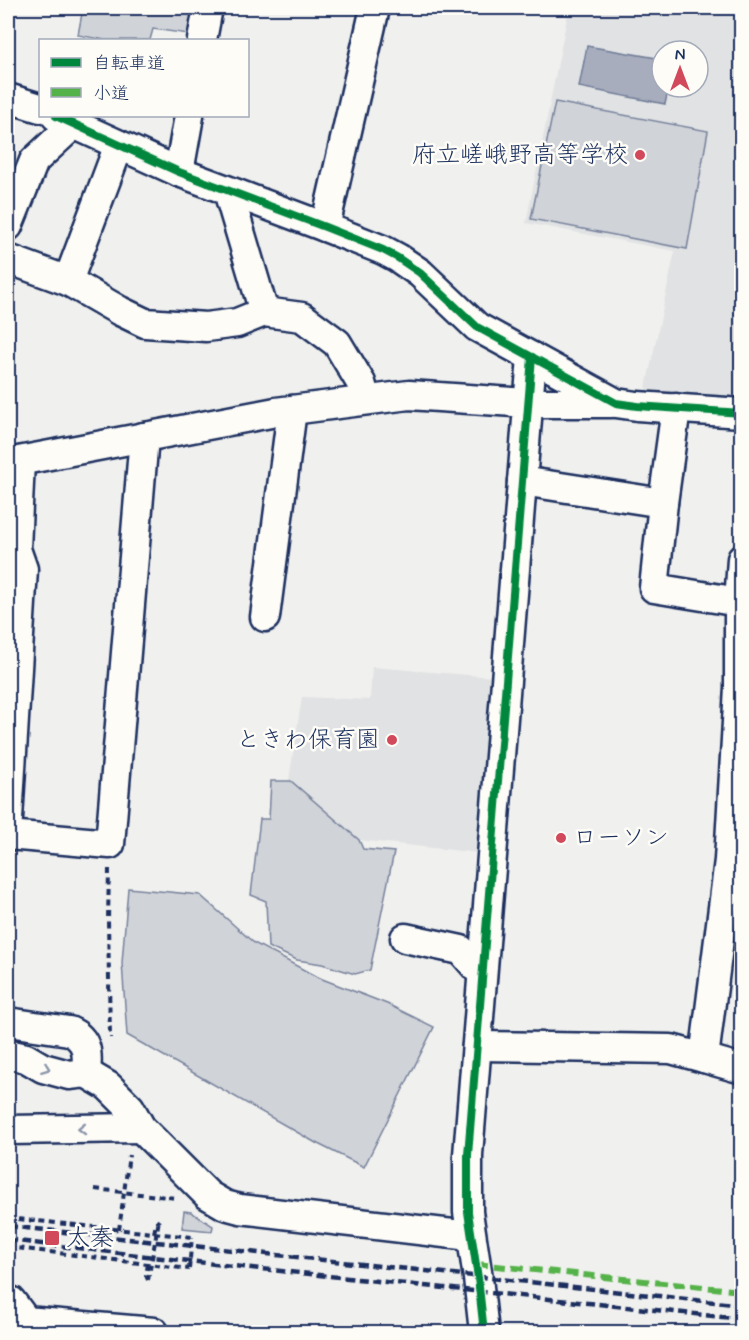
<svg xmlns="http://www.w3.org/2000/svg" width="749" height="1340" font-family="Mynerve,'Klee One',sans-serif">
<style>
.built{fill:#e0e2e3;fill-rule:evenodd}
.green{fill:#d0d3d8;stroke:#76819b;stroke-width:1.5}
.water{fill:#a7adbd;stroke:#6f7b97;stroke-width:1.5}
.lines{fill:none;stroke-linecap:round;stroke-linejoin:round}
.minor-casing{stroke:#1b2f5e;stroke-width:33}
.path{stroke:#1b2f5e;stroke-width:4;stroke-dasharray:6 4.5;stroke-linecap:butt}
.minor{stroke:#fdfcf7;stroke-width:28}
.rail{stroke:#1b2f5e;stroke-width:4.5;stroke-dasharray:9 4.5;stroke-linecap:butt}
.path-bridge{stroke:#1b2f5e;stroke-width:4;stroke-dasharray:6 4.5;stroke-linecap:butt}
.quiet{stroke:#55b248;stroke-width:6;stroke-dasharray:12 6;stroke-linecap:butt}
.cycleway-casing{stroke:#fdfcf7;stroke-width:11}
.cycleway{stroke:#00873e;stroke-width:8}
.oneway{stroke:#8c96aa}
.poi-dot{fill:#d1495b;stroke:#fdfcf7;stroke-width:2}
.labels{text-anchor:middle;dominant-baseline:central;stroke-width:5;stroke-linejoin:round;paint-order:stroke}
.poi-label{font-size:24px;fill:#1b2f5e;stroke:#fdfcf7;text-anchor:end}
</style>
<rect width="100%" height="100%" fill="#f0f0ee"/>
<filter id="ink" filterUnits="userSpaceOnUse"><feTurbulence type="fractalNoise" baseFrequency=".0167" numOctaves="2"/><feDisplacementMap in="SourceGraphic" scale="12" xChannelSelector="R" yChannelSelector="G"/><feConvolveMatrix kernelMatrix="1 2 1 2 8 2 1 2 1" color-interpolation-filters="sRGB"/></filter>
<g filter="url(#ink)">
<g class="built">
<path d="M569 8H741V405L644 397 675 251 526 223ZM662 51H698V87H662Z"/>
<path d="M372 667 493 677 480 853 359 840 289 780 302 697 370 700Z"/>
</g>
<g class="green">
<path d="M83 8H201L196 35 153 29 150 40H105L78 35Z"/>
<path d="M555 102 708 131 687 249 531 219Z"/>
<path d="M271 781H291L359 840 363 849 394 852 370 970 355 974 322 964 297 960 268 947 266 901 251 895 260 819H269Z"/>
<path d="M128 888 200 895 254 943 317 977 387 1004 434 1027 364 1167 316 1143 127 1035 122 963Z"/>
<path d="M184 1211 191 1212 213 1226 212 1231 182 1228Z"/>
</g>
<path class="water" d="M587 46 662 59V87H669L665 104 579 87Z"/>
<g class="lines">
<g class="minor-casing">
<g id="minor">
<path d="M202 40 208 8"/>
<path d="M8 98 40 108"/>
<path d="M56 116 179 172 325 227 383 250 398 258 420 273 477 327 616 403 637 406 742 413"/>
<path d="M179 172 189 116"/>
<path d="M228 191 264 312"/>
<path d="M8 226 34 161 74 124"/>
<path d="M325 227 375 8"/>
<path d="M8 259 68 281 120 311 145 323 206 327 237 323 264 312 302 317 337 343 361 383 366 400"/>
<path d="M68 281 119 145"/>
<path d="M676 408 663 503 654 588 739 602"/>
<path d="M8 463 276 412 409 395 528 403H611"/>
<path d="M522 481 663 503"/>
<path d="M265 617 292 410"/>
<path d="M8 819 23 569 16 549 20 461"/>
<path d="M8 835 110 844 144 437"/>
<path d="M405 938 461 950 482 974"/>
<path d="M8 1022 69 1031C88 1039 88 1054 86 1073"/>
<path d="M477 1046 671 1049 704 1058 729 860 739 687V602L742 559"/>
<path d="M8 1054 26 1058 43 1068 69 1075 86 1073 108 1086 130 1108 141 1128 208 1195 225 1205 240 1209 470 1236"/>
<path d="M704 1058 742 1069"/>
<path d="M8 1130 141 1128"/>
<path d="M8 1300 11 1301 26 1321 154 1332"/>
<path d="M484 1332 478 1278 468 1212V1155L532 357"/>
</g>
</g>
<g class="path">
<path d="M109 869 108 920 110 1038"/>
<path d="M95 1189 176 1198"/>
<path d="M8 1218 192 1237"/>
<path d="M119 1230 129 1155"/>
<path d="M154 1233 156 1224 159 1220"/>
<path d="M8 1247 189 1269"/>
<path d="M148 1264 146 1275 148 1280"/>
</g>
<use href="#minor" class="minor"/>
<g class="rail">
<path d="M8 1226 742 1305"/>
<path d="M8 1240 223 1265 742 1319"/>
</g>
<g class="path-bridge">
<path d="M189 1269 192 1237"/>
<path d="M148 1280 159 1220"/>
</g>
<path class="quiet" d="M476 1264 742 1291"/>
<g class="cycleway-casing">
<g id="cycleway">
<path d="M56 116 179 172 325 227 383 250 398 258 420 273 477 327 616 403 637 406 742 413"/>
<path d="M484 1332 478 1278 468 1212V1155L532 357"/>
</g>
</g>
<use href="#cycleway" class="cycleway"/>
</g>
<defs><path id="oneway-chevron" d="M-2-3.5L2.5 0L-2 3.5" fill="none" stroke-width="1.6" stroke-linecap="round" stroke-linejoin="round" transform="scale(1.5)"/></defs>
<g class="oneway">
<use href="#oneway-chevron" transform="translate(46 1068) rotate(21)"/>
<use href="#oneway-chevron" transform="translate(82 1129) rotate(179)"/>
</g>
</g>
<g class="poi-dot">
<circle cx="640" cy="155" r="6"/>
<circle cx="392" cy="740" r="6"/>
<circle cx="561" cy="838" r="6"/>
<rect x="44" y="1230" width="16" height="16" rx="3"/>
</g>
<g class="labels">
<g class="poi-label">
<text x="628" y="155">府立嵯峨野高等学校</text>
<text x="380" y="740">ときわ保育園</text>
<text x="573" y="838" text-anchor="start">ローソン</text>
<text x="66" y="1238" text-anchor="start">太秦</text>
</g>
</g>
<rect width="749" height="1340" fill="none" stroke="#fdfcf7" stroke-width="30"/>
<rect x="15" y="15" width="719" height="1310" fill="none" stroke="#1b2f5e" stroke-width="2" filter="url(#ink)"/>
<rect x="39" y="39" width="210" height="78" fill="#fdfcf7" stroke="#a3aaba" stroke-width="1.5"/>
<rect x="51" y="58" width="30" height="9" fill="#00873e" stroke="#a3aaba" stroke-width="1.5"/>
<text x="93" y="69" font-size="18" fill="#1b2f5e">自転車道</text>
<rect x="51" y="88" width="30" height="9" fill="#55b248" stroke="#a3aaba" stroke-width="1.5"/>
<text x="93" y="99" font-size="18" fill="#1b2f5e">小道</text>
<g transform="translate(680 69)"><circle r="28" fill="#fdfcf7" stroke="#a3aaba" stroke-width="1.5"/>
<path d="M0-4.5L10 22L0 15L-10 22Z" fill="#d1495b"/>
<text y="-9" font-size="16" font-weight="bold" text-anchor="middle" fill="#1b2f5e">N</text>
</g>
</svg>
